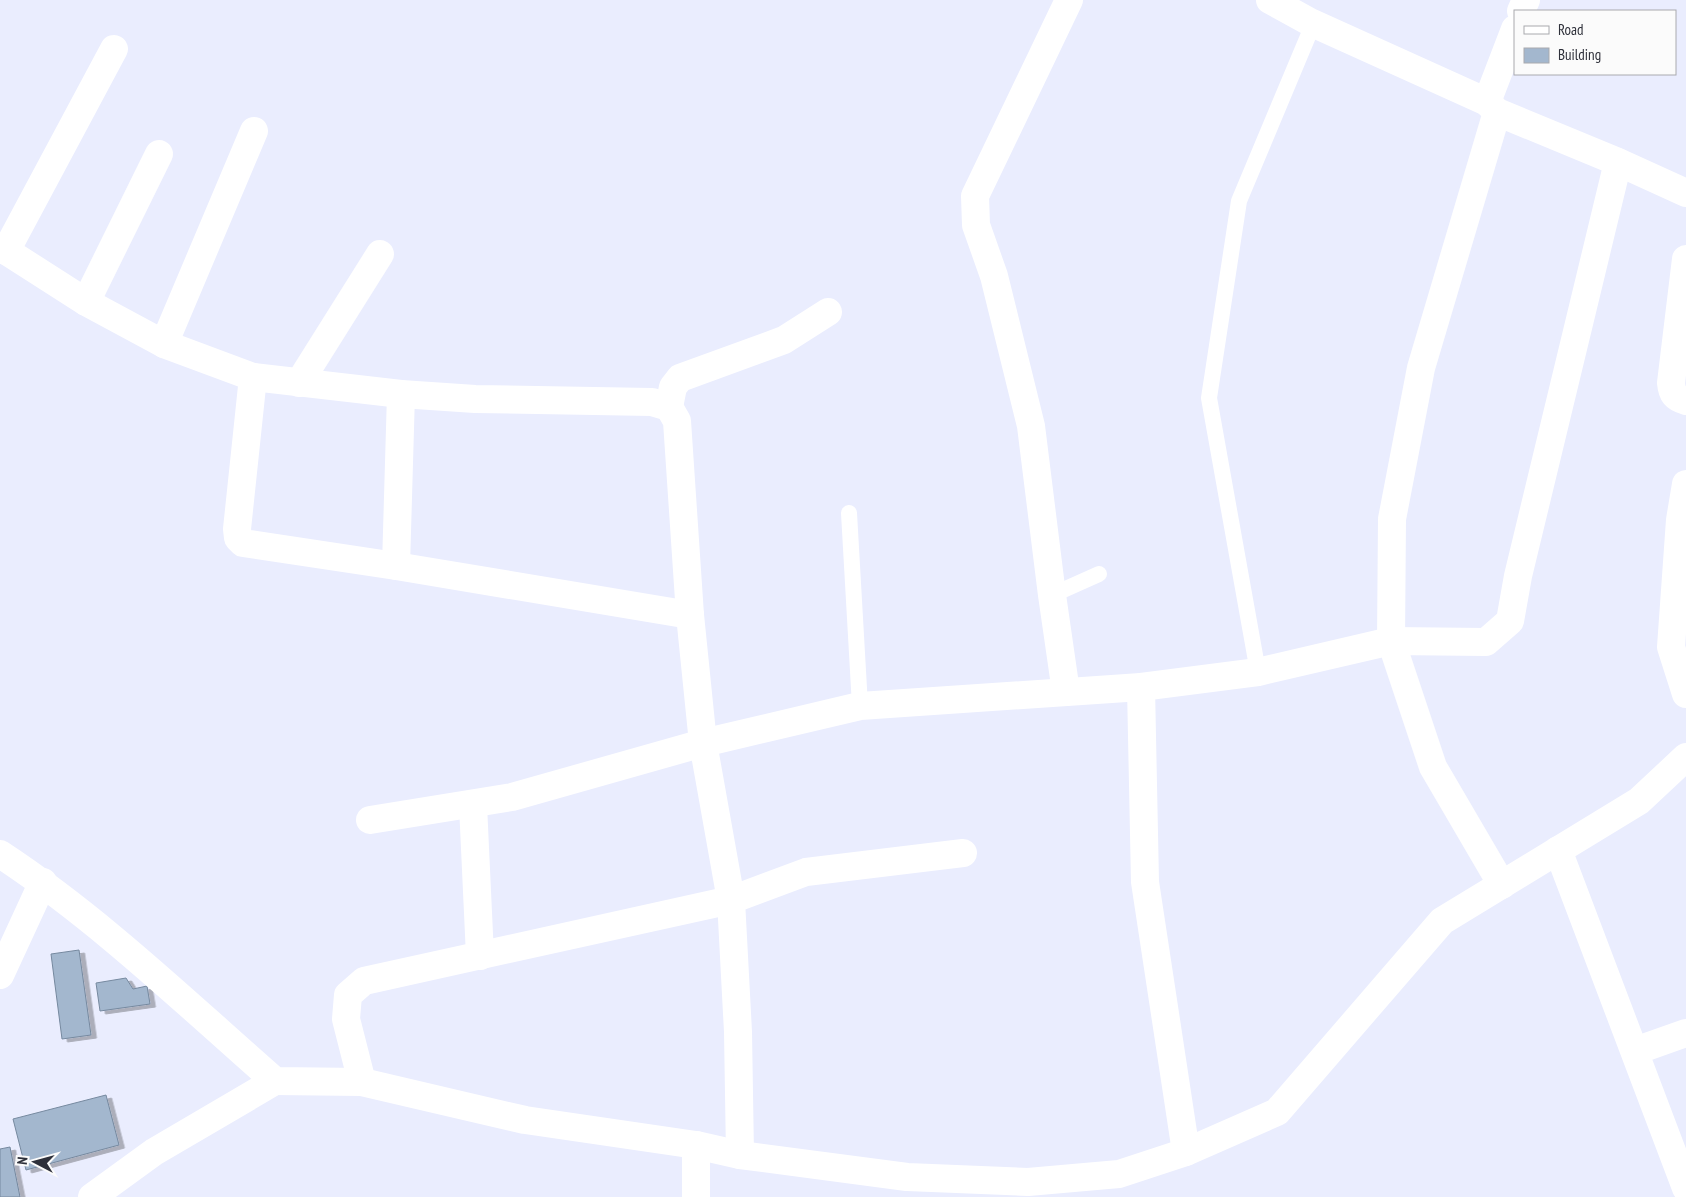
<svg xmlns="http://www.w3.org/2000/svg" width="1686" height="1197" font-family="'PT Sans Narrow',sans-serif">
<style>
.building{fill:#a3b7ce;stroke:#76899f;filter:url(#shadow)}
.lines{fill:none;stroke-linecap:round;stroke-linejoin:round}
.lane{stroke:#fff;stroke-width:16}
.street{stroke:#fff;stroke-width:28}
</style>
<defs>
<filter id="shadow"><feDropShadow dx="5.5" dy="3" stdDeviation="0" flood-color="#0004"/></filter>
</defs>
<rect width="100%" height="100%" fill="#eaedfe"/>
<g class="building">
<path d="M79 950 91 1035 62 1039 51 954Z"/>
<path d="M126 978 133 989 147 986 150 1004 100 1011 96 983Z"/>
<path d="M106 1095 119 1145 26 1170 13 1119Z"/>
<path d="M10 1147 20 1197H0V1149Z"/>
</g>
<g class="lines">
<g class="lane">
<path d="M849 513 860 706"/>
<path d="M1052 595 1099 574"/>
<path d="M1258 672 1209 398 1239 201 1314 22"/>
</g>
<g class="street">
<path d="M1270 0 1310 22 1487 102 1497 112 1618 162 1686 193"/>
<path d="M1521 11 1526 0"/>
<path d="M1487 102 1515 29"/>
<path d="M1497 112 1421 368 1392 519 1391 641 1433 767 1502 885"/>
<path d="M0 247 86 302 164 344 253 377 401 394 475 399 652 402 669 407 677 421 690 615 703 743 731 900 364 981 348 995 346 1019 362 1082"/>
<path d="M6 251 114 49"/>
<path d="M1686 259 1671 383C1672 394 1675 398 1686 401"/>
<path d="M86 302 159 154"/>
<path d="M164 344 254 131"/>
<path d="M253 377 237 529 238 538 243 543 396 566 690 615"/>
<path d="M299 383 380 254"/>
<path d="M669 407 673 387 680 378 784 340 828 312"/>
<path d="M1686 484 1680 520 1671 647 1686 694"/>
<path d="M396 566 401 394"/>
<path d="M1141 687 1145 882 1186 1152"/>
<path d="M1066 692 1052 595 1031 426 994 276 976 225 975 196 1069 0"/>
<path d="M473 805 480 956"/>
<path d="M370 820 512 797 703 743 860 706 1141 687 1258 672 1391 641 1486 642 1510 621 1518 576 1618 162"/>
<path d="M1558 850 1686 1188"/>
<path d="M0 854C99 919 186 1003 275 1081L362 1082 525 1120 696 1145 740 1155 907 1177 1028 1182 1119 1174 1186 1152 1277 1112 1442 921 1639 801 1686 757"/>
<path d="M0 975 43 882"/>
<path d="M1635 1051 1686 1033"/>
<path d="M740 1155 738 1032 731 900 806 872 963 853"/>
<path d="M92 1197 154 1152 275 1081"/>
<path d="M696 1197V1145"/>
</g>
</g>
<rect x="1514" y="10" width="162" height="65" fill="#fbfbfb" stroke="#a9aaae"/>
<rect x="1524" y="26" width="25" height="8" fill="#ffffff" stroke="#a9aaae"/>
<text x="1558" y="35" font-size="15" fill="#2e303a">Road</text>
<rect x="1524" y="48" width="25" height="15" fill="#a3b7ce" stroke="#a9aaae"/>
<text x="1558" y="60" font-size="15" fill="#2e303a">Building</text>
<g transform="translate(35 1162) rotate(276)" stroke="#fbfbfb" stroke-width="4" paint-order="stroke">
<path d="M0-4L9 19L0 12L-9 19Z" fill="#2e303a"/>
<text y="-8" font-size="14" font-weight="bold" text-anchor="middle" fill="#2e303a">N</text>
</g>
</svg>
